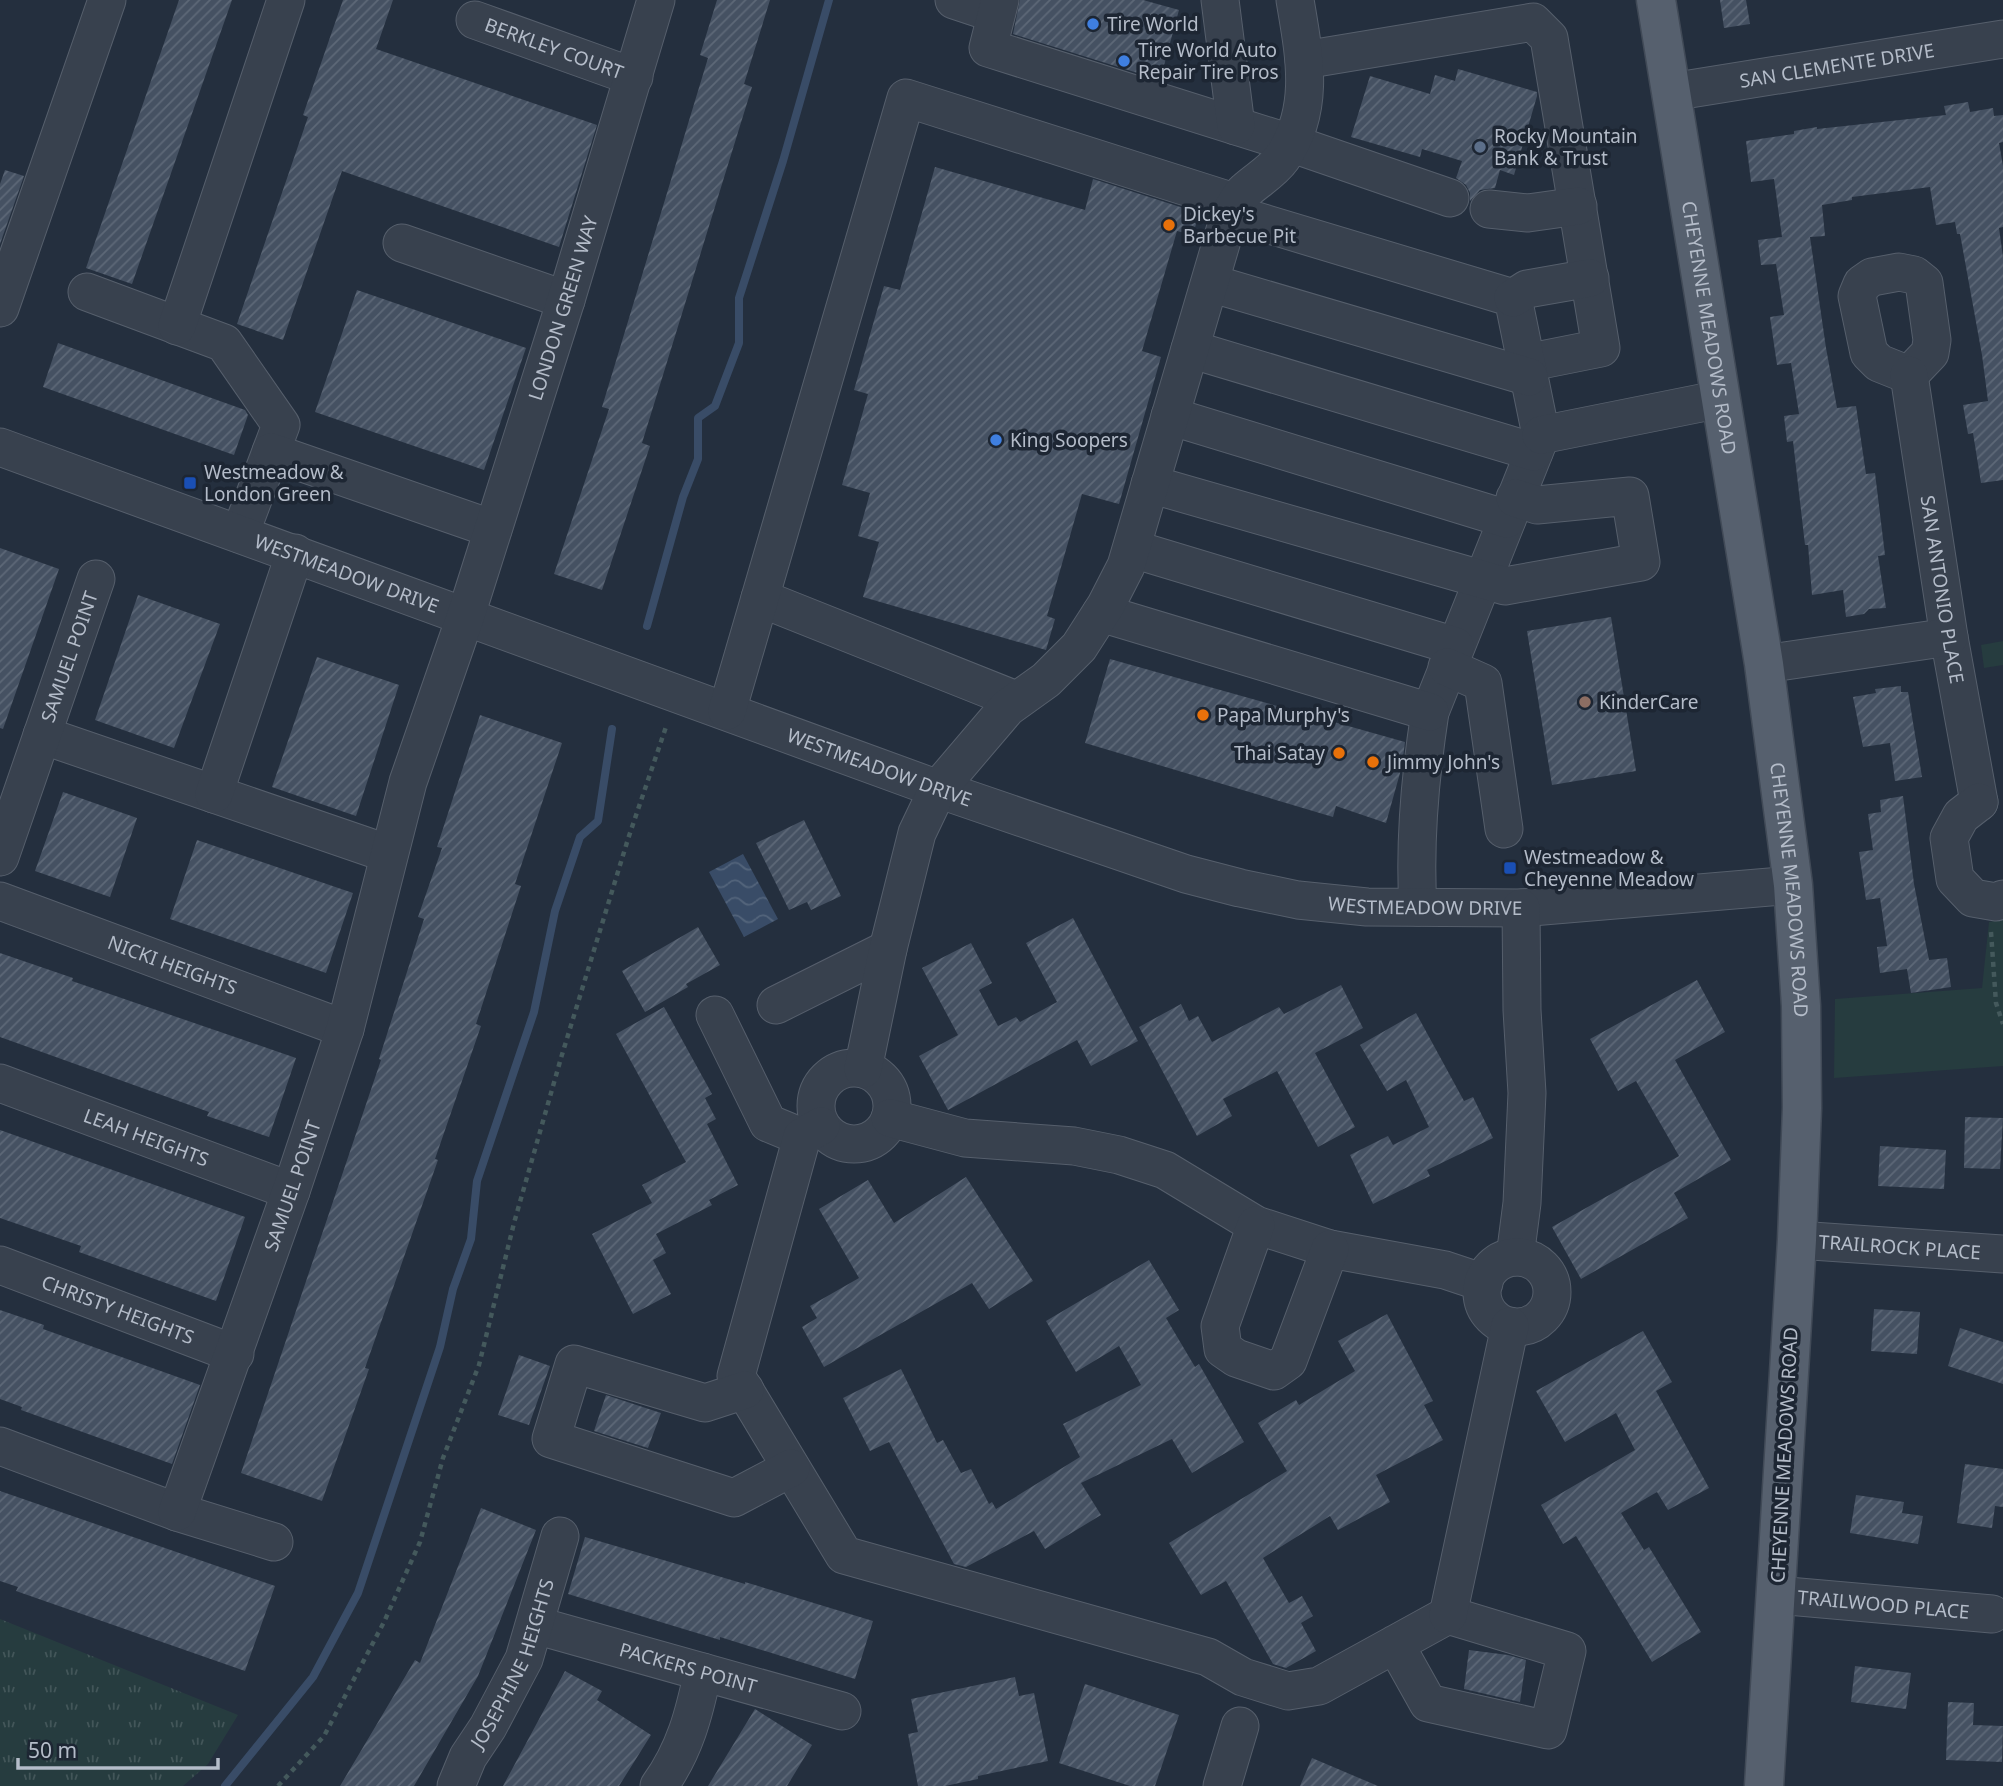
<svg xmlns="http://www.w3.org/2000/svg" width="2003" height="1786" font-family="'Noto Sans',sans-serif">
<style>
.green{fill:#263c3f}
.park{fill:url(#park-tufts)}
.water{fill:url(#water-waves)}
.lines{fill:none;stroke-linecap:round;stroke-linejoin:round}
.stream{stroke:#394c67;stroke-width:8}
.building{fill:url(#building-hatch)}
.minor-casing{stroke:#565f6c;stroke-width:39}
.major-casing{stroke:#414a57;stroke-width:41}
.path{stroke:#44595c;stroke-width:4.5;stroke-dasharray:5 5;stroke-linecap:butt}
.minor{stroke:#38414e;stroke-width:37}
.major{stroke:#56606e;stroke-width:38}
.shop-dot{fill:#3f7fe0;stroke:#1d2633;stroke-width:2.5}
.service-dot{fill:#5c6f8a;stroke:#1d2633;stroke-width:2.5}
.food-dot{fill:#e8710a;stroke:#1d2633;stroke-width:2.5}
.transit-dot{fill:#1a4fb4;stroke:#1d2633;stroke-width:2.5}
.education-dot{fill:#8d6e63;stroke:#1d2633;stroke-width:2.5}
.labels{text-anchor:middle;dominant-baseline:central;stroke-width:7;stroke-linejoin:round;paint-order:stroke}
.poi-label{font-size:19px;fill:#b4bcc9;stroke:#1d2633;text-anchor:start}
.street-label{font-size:19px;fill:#b4bcc9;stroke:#1d2633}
</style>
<defs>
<pattern id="park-tufts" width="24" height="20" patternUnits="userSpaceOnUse" patternTransform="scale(1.75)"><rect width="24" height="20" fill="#263c3f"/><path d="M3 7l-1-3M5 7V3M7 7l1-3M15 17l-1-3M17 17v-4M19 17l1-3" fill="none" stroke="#435659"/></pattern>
<pattern id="water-waves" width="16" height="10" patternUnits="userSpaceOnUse" patternTransform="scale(1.75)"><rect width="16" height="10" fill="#394c67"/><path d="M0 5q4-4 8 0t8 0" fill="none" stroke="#53647b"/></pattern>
<pattern id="building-hatch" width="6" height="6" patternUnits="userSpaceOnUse" patternTransform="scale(1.75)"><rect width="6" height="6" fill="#455162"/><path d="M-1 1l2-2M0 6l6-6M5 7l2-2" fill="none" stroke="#5d6877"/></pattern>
</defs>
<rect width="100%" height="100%" fill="#242f3e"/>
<g class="green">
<path d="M2003 641V665L1984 668 1981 645Z"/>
<path d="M2003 919V1066L1834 1078 1835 999 1982 988 1989 922Z"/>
</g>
<path class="park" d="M0 1619 238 1715 208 1764 183 1786H0Z"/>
<path class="water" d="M743 854 778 919 744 937 709 872Z"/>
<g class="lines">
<g class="stream">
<path d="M647 626 683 497 698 459V418L715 406 739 343V298L783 161 829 0"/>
<path d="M225 1786 313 1677 358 1593 440 1347 453 1289 471 1239 477 1181 534 1012 555 911 580 837 598 821 612 729"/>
</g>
</g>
<g class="building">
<path d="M179 0H232L132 284 86 268Z"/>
<path d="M343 0H393L376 49 597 125 559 247 342 171 283 340 237 324 308 117 303 115Z"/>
<path d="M717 0H770L744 84 752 87 642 443 650 446 602 590 554 574 609 409 602 407 708 58 700 55Z"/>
<path d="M1020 0H1143L1179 10 1160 80 1013 34Z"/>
<path d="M1720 0H1746L1750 24 1724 28Z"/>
<path d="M1458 69 1537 92V96L1514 175 1500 170 1495 188 1480 190 1470 201V193L1466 185 1456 178 1462 161 1422 149 1420 157 1351 137 1370 76 1430 94 1435 75 1455 81Z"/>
<path d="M1968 102 1970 112 1993 108 1994 116 2003 115V142L1999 143 2003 166V227L1999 228 2003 257V480L1981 483 1973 433 1968 434 1963 405 1988 401 1982 355 1960 234H1957L1955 222 1936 225 1930 187 1852 197V200L1822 205 1825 236 1810 237 1826 348 1837 408 1856 406 1866 474 1875 473 1885 555 1878 556 1886 608 1869 609 1864 614 1846 617 1843 590 1812 595 1808 545H1805L1793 441 1787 442 1784 416 1799 414 1791 363 1777 365 1770 317 1784 315 1776 264 1761 265 1758 240 1782 237 1774 179 1751 182 1746 141 1794 134V131L1817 127V129L1946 115 1944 106Z"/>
<path d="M935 167 1085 210 1093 179 1199 213 1193 235 1177 231 1142 351 1161 357 1119 504 1082 494 1047 616 1055 619 1046 650 863 597 879 542 858 536 870 493 842 485 868 394 854 390 884 286 900 290Z"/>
<path d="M5 170 24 176 0 244V184Z"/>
<path d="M357 290 526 348 484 470 315 412Z"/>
<path d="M58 343 245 410 248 415 234 455 43 387Z"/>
<path d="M0 548 59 569 3 729 0 728Z"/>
<path d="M138 595 220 624 174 748 95 720Z"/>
<path d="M1611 617 1636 771 1552 785 1527 631Z"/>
<path d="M317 657 399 685 356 816 272 787Z"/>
<path d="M1110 659 1405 742 1402 766 1386 823 1336 806 1333 817 1085 743Z"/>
<path d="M1901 686V692H1908L1922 777 1895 781 1890 743 1863 747 1853 697 1876 693 1875 689Z"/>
<path d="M480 715 562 743 515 884 521 886 476 1024 481 1026 435 1159 438 1160 365 1368 369 1369 322 1501 241 1473 381 1060 379 1059 424 919 418 917 442 848 437 847Z"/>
<path d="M63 792 137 818 110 897 35 871Z"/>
<path d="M1903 796 1914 884 1929 960 1947 958 1951 987 1911 993 1907 969 1880 973 1877 947 1887 946 1880 898 1866 900 1859 852 1873 850 1868 814 1881 812 1880 800Z"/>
<path d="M804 820 841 896 811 910 807 902 789 910 756 843Z"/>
<path d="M197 840 353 893 326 973 170 919Z"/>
<path d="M1073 918 1138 1041 1091 1066 1077 1040 948 1110 919 1056 958 1035 922 968 971 943 992 983 979 990 998 1026 1016 1017 1020 1022 1057 1002 1026 943Z"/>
<path d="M698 927 720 965 686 984 688 987 645 1012 622 971Z"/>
<path d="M0 953 73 978 72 981 296 1058 269 1137 207 1116 209 1112 0 1037Z"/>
<path d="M1697 980 1725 1032 1675 1060 1731 1160 1674 1193 1688 1218 1581 1279 1552 1227 1679 1156 1636 1081 1618 1091 1590 1039Z"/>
<path d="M1341 985 1363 1028 1315 1053 1355 1127 1318 1147 1277 1071 1223 1099 1232 1116 1197 1136 1139 1027 1181 1004 1189 1021 1198 1016 1212 1042 1279 1007 1284 1014Z"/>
<path d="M664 1007 712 1094 705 1098 716 1119 707 1124 738 1185 709 1200 712 1205 656 1234 666 1253 653 1260 671 1294 633 1314 592 1234 652 1203 642 1185 686 1162 616 1034Z"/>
<path d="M1416 1013 1464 1101 1473 1097 1493 1138 1427 1170 1430 1176 1373 1204 1350 1155 1388 1136 1393 1145 1429 1127 1406 1080 1387 1091 1360 1045Z"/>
<path d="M1965 1117 2003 1118 2000 1169 1964 1168Z"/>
<path d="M0 1130 245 1217 216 1301 79 1252 81 1246 0 1218Z"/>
<path d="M1880 1146 1946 1150 1944 1189 1878 1186Z"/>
<path d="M966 1177 1033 1281 989 1309 972 1283 824 1367 802 1327 817 1318 810 1306 859 1278 819 1209 868 1180 894 1223Z"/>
<path d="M1149 1260 1179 1310 1166 1318 1195 1367 1199 1364 1244 1442 1192 1473 1172 1439 1081 1483 1101 1515 1045 1549 1034 1531 966 1567 954 1564 889 1442 870 1451 843 1398 901 1369 937 1443 943 1440 961 1473 971 1469 989 1504 992 1502 996 1509 1080 1457 1063 1424 1141 1385 1119 1346 1076 1372 1046 1321Z"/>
<path d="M1874 1309 1920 1312 1917 1354 1871 1351Z"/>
<path d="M0 1310 44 1325 43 1329 200 1385 172 1464 21 1410 22 1407 0 1399Z"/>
<path d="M1387 1314 1433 1401 1424 1405 1443 1440 1376 1475 1390 1502 1338 1530 1330 1516 1263 1558 1289 1603 1302 1596 1313 1616 1301 1623 1316 1651 1286 1668 1273 1664 1226 1581 1201 1595 1169 1543 1287 1471 1258 1423 1296 1400 1299 1405 1355 1371 1338 1341Z"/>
<path d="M1960 1328 2003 1342V1384L1948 1366Z"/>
<path d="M1643 1331 1672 1382 1656 1391 1709 1488 1668 1510 1657 1492 1621 1513 1644 1550 1649 1547 1701 1632 1652 1662 1576 1536 1563 1544 1541 1505 1635 1450 1616 1413 1565 1442 1536 1391Z"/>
<path d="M519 1355 550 1366 529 1425 498 1415Z"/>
<path d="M606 1395 661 1413 648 1448 594 1431Z"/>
<path d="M1965 1464 2003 1469V1507L1995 1506 1992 1528 1957 1523Z"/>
<path d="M0 1491 275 1586 245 1671 16 1591 18 1587 0 1581Z"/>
<path d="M1856 1495 1904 1502 1902 1513 1923 1516 1918 1544 1850 1533Z"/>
<path d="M481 1508 536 1530 478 1676 414 1786H340L415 1660 420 1663Z"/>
<path d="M585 1537 745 1584V1582L873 1621 855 1679 720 1637V1640L568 1594Z"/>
<path d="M1469 1650 1508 1655 1526 1660 1520 1702 1464 1689Z"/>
<path d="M1855 1666 1911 1673 1906 1709 1851 1702Z"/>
<path d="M565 1671 602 1691 597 1700 651 1735 619 1786H503Z"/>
<path d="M1015 1677 1019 1696 1034 1693 1048 1761 978 1776V1779L945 1786H918L908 1734 918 1732 911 1699Z"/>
<path d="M1085 1684 1179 1715 1155 1786H1130L1059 1763Z"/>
<path d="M1948 1702 1974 1703 1973 1725 2003 1726 2002 1762 1946 1760Z"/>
<path d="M755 1709 812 1745 787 1786H708Z"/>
<path d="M1312 1758 1378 1786H1300Z"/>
</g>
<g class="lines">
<g class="minor-casing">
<g id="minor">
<path d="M954 0 996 14"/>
<path d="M1000 0 988 48 1290 143 1450 198"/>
<path d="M1220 0 1236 126"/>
<path id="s1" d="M475 20 634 77"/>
<path d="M1304 60 1533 22 1549 38 1601 348 1526 363"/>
<path id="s2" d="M1671 92 2003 39"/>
<path d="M1489 209 1528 213 1578 206"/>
<path d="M1230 213 1513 298 1541 435 1430 712C1420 777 1414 842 1418 907"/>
<path d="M402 243 566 300"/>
<path d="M1899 272 1914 275 1924 283 1932 340 1930 353 1909 375 1879 363 1869 353 1857 296 1862 284 1872 277Z"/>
<path d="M1210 283 1529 377"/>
<path d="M87 292 224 343 281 425 240 534"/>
<path d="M1513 298 1527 289 1590 278"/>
<path d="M0 308 107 0"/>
<path d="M177 326 286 0"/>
<path d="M1190 349 1534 452"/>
<path id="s3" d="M1909 375 1949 637 1979 802"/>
<path d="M1170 416 1507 519"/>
<path d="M1541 435 1721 399"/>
<path id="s4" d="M0 447 938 789 1186 874 1240 888 1298 900 1367 907 1521 908 1793 885"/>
<path d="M271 452 493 529"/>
<path d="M1150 484 1505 586 1641 562 1630 496 1537 505 1515 498"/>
<path d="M1133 549 1455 646"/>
<path d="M760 598 1016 700"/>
<path d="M1101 613 1430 712"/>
<path d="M1764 664 1949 637"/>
<path d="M1447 667 1483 683 1504 829"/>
<path d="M727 711 906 98 1237 203"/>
<path d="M42 735 389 854"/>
<path d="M214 794 295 553"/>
<path d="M1979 802 1961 816 1949 838 1955 879 1973 898 1996 902 2003 899"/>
<path id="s5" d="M0 857 96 579"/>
<path id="s6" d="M0 901 345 1029"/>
<path d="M776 1005 888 949"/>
<path d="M715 1015 768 1123 802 1137"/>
<circle cx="854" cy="1106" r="38"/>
<path d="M863 1069 888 949 917 833 938 789 1007 708 1046 680 1079 647 1106 605 1126 566 1230 213C1235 206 1239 196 1245 191 1257 180 1272 172 1282 158 1316 109 1304 54 1295 0"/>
<path id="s7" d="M0 1083 291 1191"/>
<path d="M890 1118 965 1138 1074 1146 1119 1155 1165 1170 1256 1225 1330 1249 1445 1270 1484 1283"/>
<path d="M821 1126 802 1137 736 1376 844 1555 1208 1657 1243 1677 1288 1691 1319 1686 1448 1615 1567 1651 1548 1730 1428 1703 1395 1644"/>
<path d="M1256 1225 1220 1326 1223 1349 1236 1358 1274 1371 1288 1361 1330 1249"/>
<path id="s8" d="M1797 1240 2003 1254"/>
<path d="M1515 1257 1522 1203 1527 1093 1522 1010 1521 908"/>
<circle cx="1517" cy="1292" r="35"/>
<path id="s9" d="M0 1265 235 1354"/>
<path d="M745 1390 705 1403 574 1364 551 1439 734 1498 791 1468"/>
<path d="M0 1446 177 1512 274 1542"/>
<path id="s10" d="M177 1512 291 1191 345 1029 408 782 466 615 566 300 656 0"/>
<path id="s11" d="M1776 1595 1992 1614"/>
<path d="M1448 1615 1510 1326"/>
<path id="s12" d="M535 1625 842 1711"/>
<path id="s13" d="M456 1786 468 1757 488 1727 524 1659 560 1536"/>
<path d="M659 1786C685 1750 694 1714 703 1672"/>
<path d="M1222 1786 1240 1726"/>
</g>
</g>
<g class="major-casing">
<g id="major">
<path id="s14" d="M1656 0 1764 664 1793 885 1801 1006 1802 1108 1797 1240 1764 1786"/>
</g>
</g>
<g class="path">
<path d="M1991 932 1996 1003 2003 1024"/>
<path d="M278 1786 324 1736 384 1622 420 1542 443 1458 479 1365 514 1223 561 1058 628 839 667 724"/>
</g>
<use href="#minor" class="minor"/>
<use href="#major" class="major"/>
</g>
<g class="shop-dot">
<circle cx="1093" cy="24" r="7"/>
<circle cx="1124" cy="61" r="7"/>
<circle cx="996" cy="440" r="7"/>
</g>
<circle class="service-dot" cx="1480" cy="147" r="7"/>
<g class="food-dot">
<circle cx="1169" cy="225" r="7"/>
<circle cx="1203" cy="715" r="7"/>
<circle cx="1339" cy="753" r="7"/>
<circle cx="1373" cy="762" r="7"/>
</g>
<g class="transit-dot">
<rect x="183" y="476" width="14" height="14" rx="3.5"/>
<rect x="1503" y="861" width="14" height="14" rx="3.5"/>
</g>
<circle class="education-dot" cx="1585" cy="702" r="7"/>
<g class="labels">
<g class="poi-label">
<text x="1107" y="24">Tire World</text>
<text x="1138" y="50">Tire World Auto<tspan x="1138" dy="22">Repair Tire Pros</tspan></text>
<text x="1494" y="136">Rocky Mountain<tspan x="1494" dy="22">Bank &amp; Trust</tspan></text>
<text x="1183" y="214">Dickey's<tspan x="1183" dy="22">Barbecue Pit</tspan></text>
<text x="1010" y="440">King Soopers</text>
<text x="204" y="472">Westmeadow &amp;<tspan x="204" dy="22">London Green</tspan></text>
<text x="1599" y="702">KinderCare</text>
<text x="1217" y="715">Papa Murphy's</text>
<text x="1325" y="753" text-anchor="end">Thai Satay</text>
<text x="1387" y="762">Jimmy John's</text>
<text x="1524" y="857">Westmeadow &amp;<tspan x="1524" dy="22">Cheyenne Meadow</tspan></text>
</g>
<g class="street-label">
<text stroke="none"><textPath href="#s1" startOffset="84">BERKLEY COURT</textPath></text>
<text stroke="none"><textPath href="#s2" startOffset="168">SAN CLEMENTE DRIVE</textPath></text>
<text stroke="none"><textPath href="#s10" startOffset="1265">LONDON GREEN WAY</textPath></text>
<text stroke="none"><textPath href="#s14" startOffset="332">CHEYENNE MEADOWS ROAD</textPath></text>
<text stroke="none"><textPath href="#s4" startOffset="369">WESTMEADOW DRIVE</textPath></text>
<text stroke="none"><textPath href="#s3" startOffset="217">SAN ANTONIO PLACE</textPath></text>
<text stroke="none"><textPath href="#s5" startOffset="212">SAMUEL POINT</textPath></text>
<text stroke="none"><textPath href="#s4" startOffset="936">WESTMEADOW DRIVE</textPath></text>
<text stroke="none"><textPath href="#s14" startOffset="900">CHEYENNE MEADOWS ROAD</textPath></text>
<text stroke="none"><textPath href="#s4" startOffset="1503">WESTMEADOW DRIVE</textPath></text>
<text stroke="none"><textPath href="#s6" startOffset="184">NICKI HEIGHTS</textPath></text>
<text stroke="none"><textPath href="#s7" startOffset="156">LEAH HEIGHTS</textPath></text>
<text stroke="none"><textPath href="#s10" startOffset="346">SAMUEL POINT</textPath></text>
<text stroke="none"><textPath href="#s8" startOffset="103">TRAILROCK PLACE</textPath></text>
<text stroke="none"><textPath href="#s9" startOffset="126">CHRISTY HEIGHTS</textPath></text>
<text transform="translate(1784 1455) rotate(-87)">CHEYENNE MEADOWS ROAD</text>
<text stroke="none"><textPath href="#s11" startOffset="108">TRAILWOOD PLACE</textPath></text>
<text stroke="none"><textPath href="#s13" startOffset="136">JOSEPHINE HEIGHTS</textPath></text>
<text stroke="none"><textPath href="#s12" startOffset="159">PACKERS POINT</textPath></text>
</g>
</g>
<path d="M18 1758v10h200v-10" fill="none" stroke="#b4bcc9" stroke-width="3.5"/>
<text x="28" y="1758" font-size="21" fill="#b4bcc9" stroke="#1d2633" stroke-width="5" paint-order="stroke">50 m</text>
</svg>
